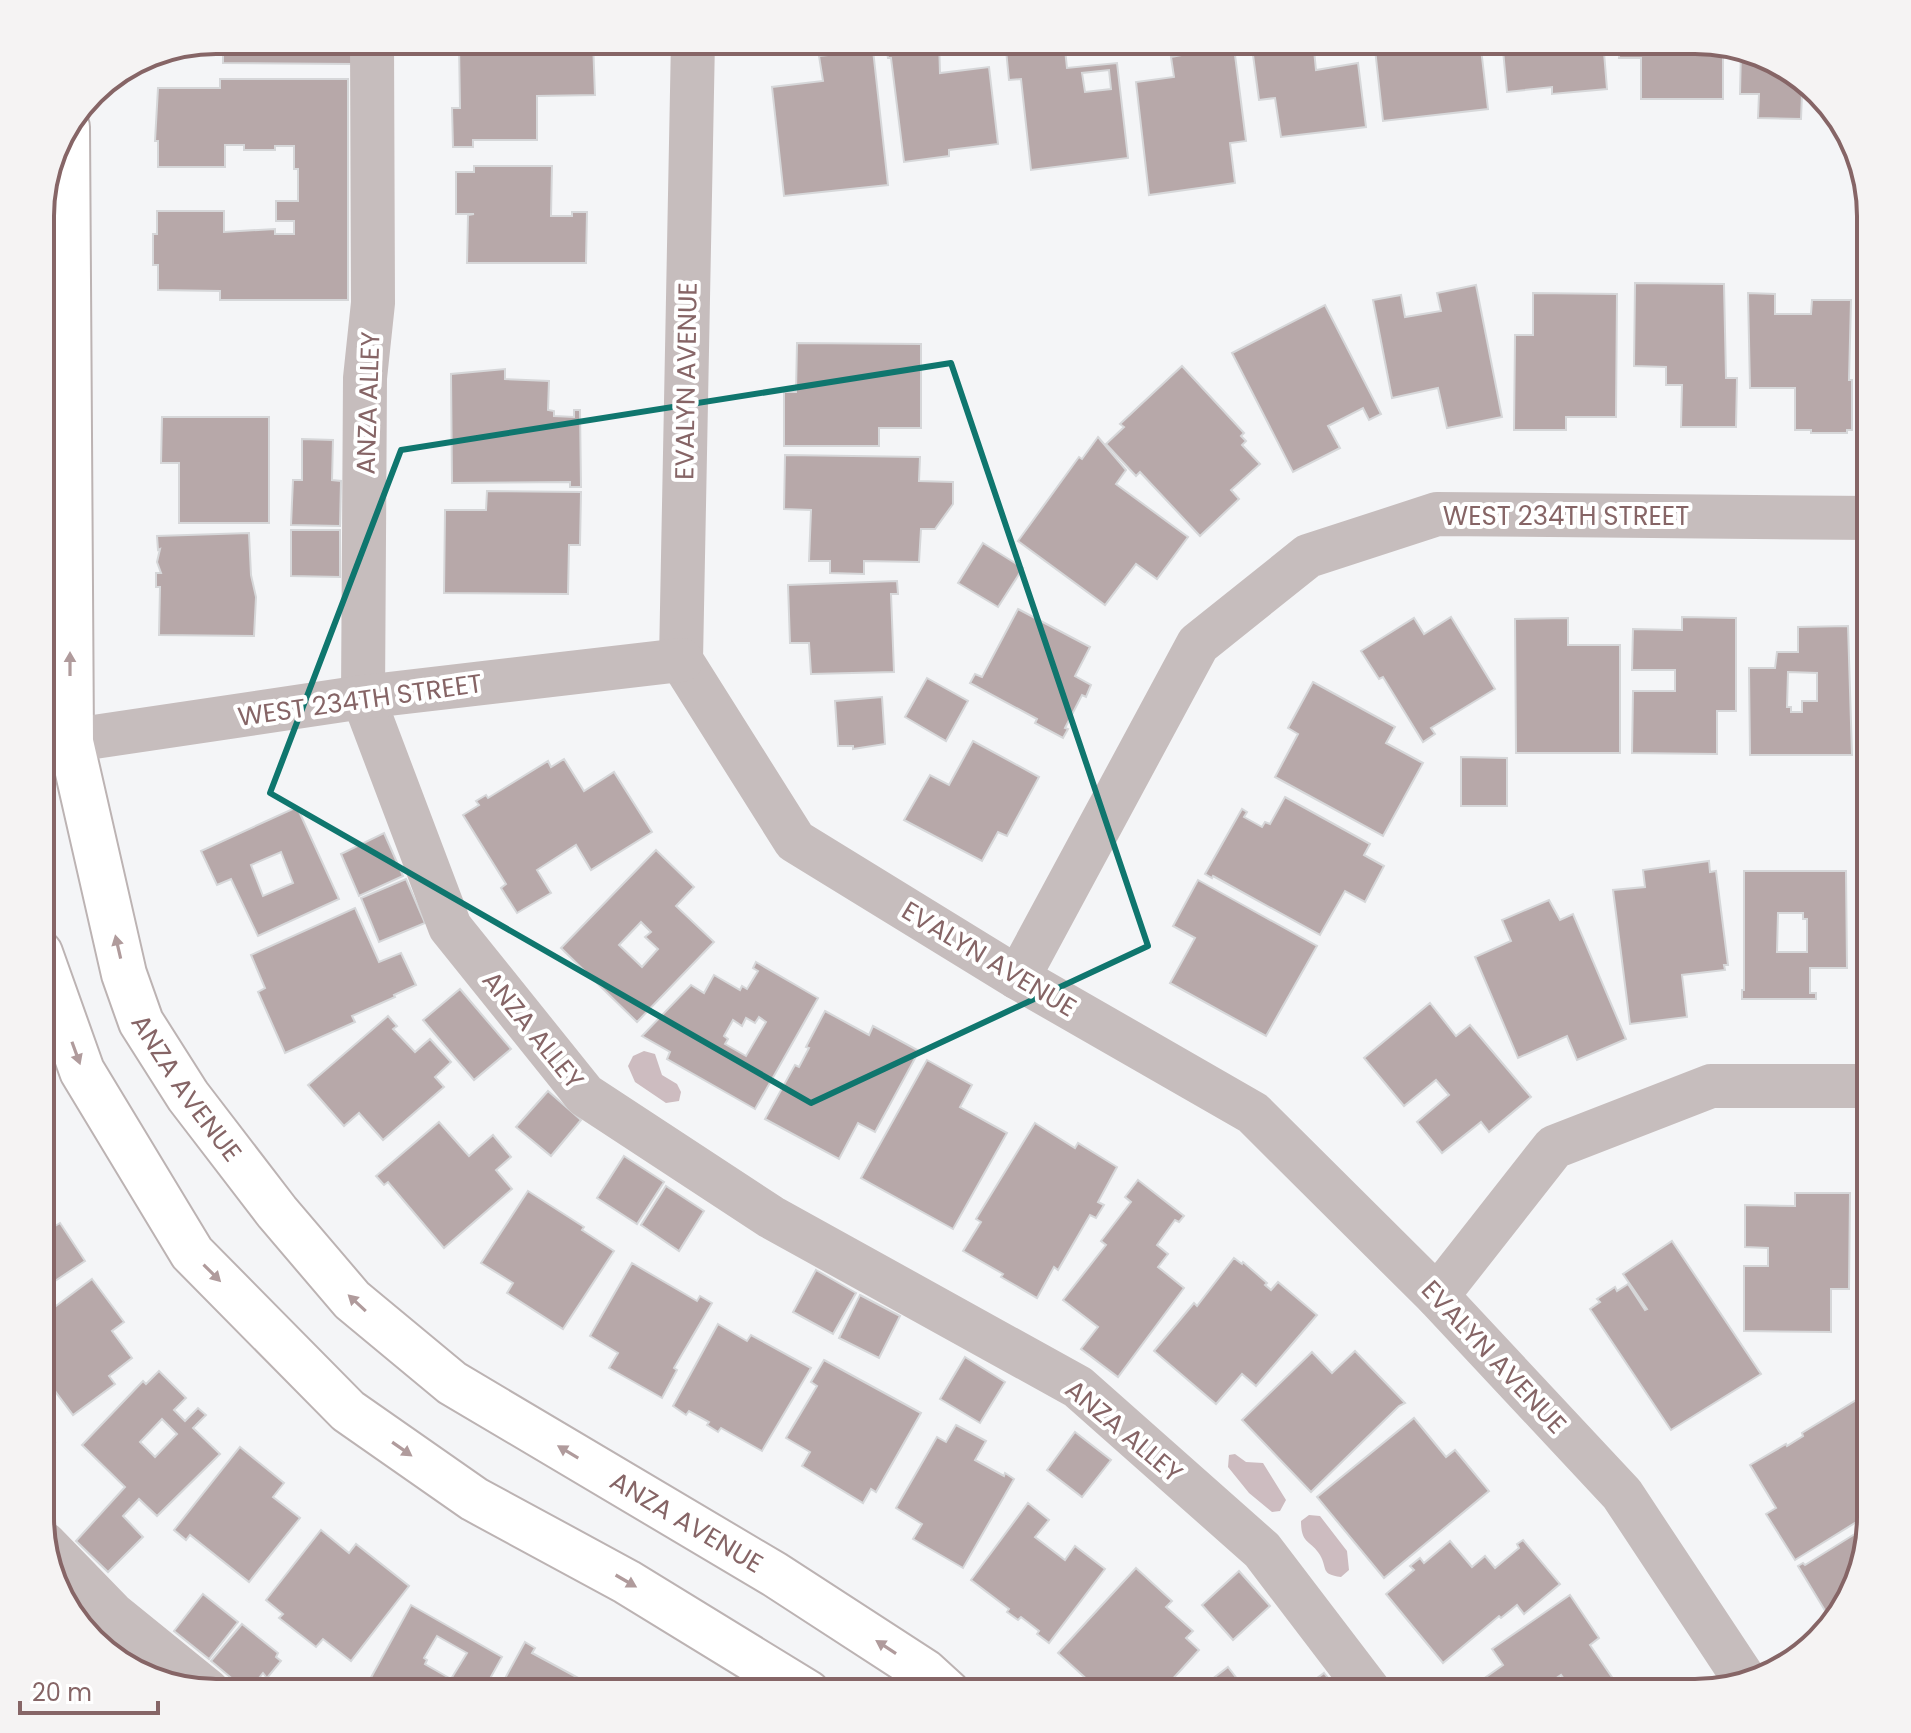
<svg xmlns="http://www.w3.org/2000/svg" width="1911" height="1733" font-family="Poppins,sans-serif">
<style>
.water{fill:#cdbcc0}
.building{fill:#b7a8a9;stroke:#d6d7d9;stroke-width:2;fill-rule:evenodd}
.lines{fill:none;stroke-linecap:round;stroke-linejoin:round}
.major-casing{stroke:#bcb3b3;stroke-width:48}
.minor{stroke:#c6bdbd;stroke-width:44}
.major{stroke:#fff;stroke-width:44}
.oneway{fill:#b09b9c}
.marked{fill:none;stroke:#0f766e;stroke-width:6;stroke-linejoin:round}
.labels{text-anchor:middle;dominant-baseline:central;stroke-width:8;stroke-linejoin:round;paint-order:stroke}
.street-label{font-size:26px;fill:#866566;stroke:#fff}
.rim{fill:none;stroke:#866566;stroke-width:4}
</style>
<rect width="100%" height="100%" fill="#f4f5f7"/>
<g class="water">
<path d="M644 1051 655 1054 662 1075 677 1084 681 1092 679 1101 666 1103 635 1082 628 1066 633 1056Z"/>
<path d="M1235 1454 1246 1462 1263 1463 1286 1500 1280 1511 1272 1512 1249 1493 1228 1467 1229 1455Z"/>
<path d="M1309 1515 1320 1516 1347 1551 1349 1570 1341 1577C1320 1574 1328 1569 1320 1555 1311 1540 1301 1545 1301 1521Z"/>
</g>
<g class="building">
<path d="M216 40H353V64L223 63V53H162V51Z"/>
<path d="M1005 40H1064L1067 68 1117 63 1128 158 1031 170 1021 79 1009 80ZM1109 70 1111 89 1085 92 1082 73Z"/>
<path d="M1180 40H1238L1240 54 1235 55 1246 141 1230 143 1235 183 1149 195 1136 82 1174 77 1171 57 1182 55Z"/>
<path d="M1251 40H1355L1356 45 1314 50 1316 70 1358 63 1366 127 1281 137 1275 98 1259 100Z"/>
<path d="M1374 40H1480L1488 109 1383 121Z"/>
<path d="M1502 40H1603L1607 89 1552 94V87L1507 92Z"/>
<path d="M1620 40H1695L1723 45V99H1641V58H1619Z"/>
<path d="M593 41 595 95 537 96V140H473V147H453L452 108H460L459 43Z"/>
<path d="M939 41 940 73 989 67 998 144 949 150V156L904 162 891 58H888L886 47Z"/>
<path d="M1741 49 1762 53 1819 91 1821 94H1802L1801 119 1758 118 1759 94H1740Z"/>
<path d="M873 50 888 185 784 196 772 87 823 81 819 56Z"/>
<path d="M220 79H348V300H220V291L158 290V265H153V234H157V211H224V232L275 229V234H294V221H276V201H298V169H294V146H275V150H244V145H225V167H158V141H155L158 88H220Z"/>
<path d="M474 166H552L551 216H572V212H587L586 263H467L468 215 474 214H456V172H474Z"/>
<path d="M1635 283 1724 284 1726 378H1737L1736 427H1681L1682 385H1666V367L1634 366Z"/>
<path d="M1476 285 1502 417 1447 428 1438 388 1392 398 1373 300 1401 295 1405 317 1441 311 1437 293Z"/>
<path d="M1533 293 1617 294 1616 417H1566V430H1514L1515 335H1533Z"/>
<path d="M1748 293 1775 294V314H1811L1812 300H1851L1849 380H1852V430H1847V433H1811V430H1795V388H1750Z"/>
<rect x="1862" y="295" width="9" height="135"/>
<path d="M1325 305 1381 414 1369 420 1363 408 1328 426 1340 448 1293 472 1232 353Z"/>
<path d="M797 343 921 344V428H879V446H784V392H796Z"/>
<path d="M1182 366 1244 433 1241 436 1246 441 1242 445 1260 464 1231 490 1239 499 1200 536 1140 472 1136 476 1106 444 1124 427 1120 424Z"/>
<path d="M505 369V379L549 381 548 410 554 411V416L574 417V410H580L581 487H570V482L452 483 451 374Z"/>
<path d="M162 417H269V523H179V463H161Z"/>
<path d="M1098 437 1126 470 1116 484 1188 537 1157 579 1136 564 1105 605 1018 541 1079 457 1082 459Z"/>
<path d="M302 439 333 440 332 480 341 481 340 526 291 525 293 480H302Z"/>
<path d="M785 455 920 457 919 481 953 482V504L935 529H921L919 562 864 561V574L830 573V561H809L811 510 784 509Z"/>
<path d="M487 491 581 492 580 545H569L568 594 444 593 445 510H486Z"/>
<path d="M291 530H340V577L291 576Z"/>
<path d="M249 533 251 575 256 597 254 636 159 635 160 587H156V573H161L157 562 160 549 158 550 157 536Z"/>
<path d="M983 543 1023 568 998 607 958 583Z"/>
<path d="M897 581 898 594H891L894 672 811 674 809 643H790L788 585Z"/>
<path d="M1018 609 1090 647 1075 676 1091 685 1086 697 1082 695 1065 728 1068 729 1063 738 1035 723 1037 719 970 683 975 674 982 677Z"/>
<path d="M1451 617 1495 689 1431 728 1435 734 1423 742 1383 677 1379 679 1361 651 1414 618 1424 634Z"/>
<path d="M1682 617 1736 618V711H1717V754L1632 753 1633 691H1675V670H1632L1633 629 1682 630Z"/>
<path d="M1568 618V645H1620V753H1516L1515 619Z"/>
<rect x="1861" y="620" width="10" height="48"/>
<path d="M1848 626 1852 755H1750L1749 668H1775L1777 652H1798V627ZM1788 672 1817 673V701H1802V712H1791V707H1787Z"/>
<path d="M927 678 968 701 946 741 905 717Z"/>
<path d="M1313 682 1395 727 1386 743 1423 763 1383 836 1275 777 1298 734 1288 728Z"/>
<path d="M882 697 885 744 853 749V746H838L835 701Z"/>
<path d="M973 741 1039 777 1007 836 998 832 982 861 904 820 930 775 949 785Z"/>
<path d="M1461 757 1507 758V806H1461Z"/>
<path d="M564 759 584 791 614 772 652 832 591 870 576 845 537 870 551 893 517 913 501 888 506 884 463 815 479 805 476 801 486 795 488 798 548 761 551 767Z"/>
<path d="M1285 797 1370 844 1364 855 1384 866 1365 902 1345 891 1320 935 1213 876 1212 878 1205 874 1242 809 1247 812 1244 817 1262 827 1265 822 1270 824Z"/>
<path d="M297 807 339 899 258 936 231 879 217 885 201 851ZM281 852 293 883 263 896 251 865Z"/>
<path d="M384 833 403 876 359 896 341 854Z"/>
<path d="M656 850 694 887 676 906 714 942 637 1022 561 948ZM641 922 651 932 645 937 658 949 642 967 619 945Z"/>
<path d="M1709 861 1710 872 1716 871 1728 965H1724L1725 970 1682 975 1687 1017 1630 1024 1613 890 1645 887 1643 870Z"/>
<rect x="1859" y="863" width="12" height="110"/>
<path d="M1744 871H1846L1847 968H1810V993H1816V999H1742V990H1744ZM1778 913H1803V919H1807V952H1777Z"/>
<path d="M406 879 425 923 379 942 361 898Z"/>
<path d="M1198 880 1317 946 1266 1036 1170 983 1195 938 1173 926Z"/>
<path d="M1549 900 1560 920 1573 914 1626 1039 1577 1060 1567 1036 1518 1058 1475 957 1511 941 1502 920Z"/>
<path d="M355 908 379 962 401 953 416 985 394 995 395 997 352 1016 355 1022 285 1053 258 992 265 988 251 955Z"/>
<path d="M756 962 818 998 755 1109 667 1059 670 1052 642 1036 691 985 704 993 714 975 740 990 742 986 747 989 758 971 753 968ZM759 1017 766 1022 746 1056 725 1044 728 1039 724 1036 733 1020 742 1026 746 1018 755 1023Z"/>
<path d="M460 989 511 1049 474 1080 423 1020Z"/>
<path d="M1430 1003 1456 1036 1470 1025 1531 1097 1489 1132 1481 1122 1442 1153 1417 1122 1449 1095 1436 1080 1404 1106 1364 1058Z"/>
<path d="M825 1011 869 1035 873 1026 919 1051 875 1132 858 1123 839 1159 765 1119 795 1065 799 1067 809 1048 806 1047Z"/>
<path d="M388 1016 397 1026 393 1029 415 1052 430 1039 451 1062 435 1077 444 1087 383 1140 359 1113 344 1126 308 1085Z"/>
<path d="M927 1060 972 1085 960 1107 1007 1133 953 1229 861 1178Z"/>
<path d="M548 1091 581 1120 551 1156 516 1127Z"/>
<path d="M439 1122 469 1156 493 1135 511 1157 496 1170 512 1189 444 1248 388 1182 384 1185 376 1176Z"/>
<path d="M1035 1123 1075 1148 1078 1143 1117 1167 1098 1202 1104 1205 1096 1218 1090 1215 1058 1270 1054 1267 1037 1298 1001 1277 1003 1274 963 1251 981 1222 976 1219Z"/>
<path d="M624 1156 664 1182 637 1224 597 1198Z"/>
<path d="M1138 1180 1184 1216 1179 1222 1175 1220 1157 1245 1168 1254 1158 1267 1184 1288 1118 1377 1081 1349 1098 1327 1063 1300 1106 1245 1101 1241 1131 1202 1125 1197Z"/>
<path d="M666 1186 704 1211 679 1251 641 1225Z"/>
<path d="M528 1191 584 1227 582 1230 614 1251 563 1329 507 1293 513 1283 481 1263Z"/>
<path d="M1795 1193H1850L1849 1289H1831V1332L1744 1331V1266H1768V1248L1745 1247V1205L1795 1206Z"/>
<path d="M1863 1194H1871V1322H1856V1235H1863Z"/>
<path d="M40 1214 50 1229 60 1223 85 1261 40 1291Z"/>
<path d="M1672 1241 1761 1374 1671 1430 1590 1309 1600 1302 1597 1299 1615 1287 1617 1291 1628 1284 1645 1310 1647 1309 1623 1274Z"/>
<path d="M1234 1258 1242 1264 1243 1262 1267 1283 1265 1285 1271 1290 1278 1282 1317 1315 1256 1386 1242 1374 1216 1404 1154 1351 1194 1303 1197 1306Z"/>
<path d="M632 1263 697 1301 700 1296 712 1303 674 1368 677 1370 662 1398 609 1368 618 1353 590 1336Z"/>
<path d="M816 1270 856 1293 833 1334 793 1312Z"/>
<path d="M92 1279 124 1322 112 1331 132 1358 109 1376 115 1384 73 1415 40 1371V1318Z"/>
<path d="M860 1295 900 1316 879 1358 839 1338Z"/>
<path d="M718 1324 747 1341 751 1335 811 1368 762 1451 721 1428 718 1432 707 1425 709 1422 689 1411 686 1415 673 1406Z"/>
<path d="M1355 1351 1405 1403 1399 1406 1311 1492 1242 1420 1312 1352 1332 1373Z"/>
<path d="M965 1357 1005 1382 980 1423 940 1399Z"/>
<path d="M824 1360 921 1413 876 1492 871 1489 863 1503 802 1466 810 1452 786 1438 817 1386 811 1382Z"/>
<path d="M159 1371 186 1398 174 1410 185 1421 198 1408 206 1415 193 1428 220 1454 157 1516 139 1499 123 1516 143 1537 108 1572 76 1541 125 1487 82 1445 143 1381 146 1384ZM162 1419 177 1434 155 1457 140 1442Z"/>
<path d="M1858 1399 1871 1421V1491L1866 1494 1871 1501V1513L1795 1560 1766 1514 1776 1508 1750 1465 1786 1444 1787 1446 1803 1436 1802 1433Z"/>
<path d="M1414 1418 1446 1457 1455 1450 1489 1491 1384 1578 1317 1497Z"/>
<path d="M40 1425 55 1442 40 1454Z"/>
<path d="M956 1425 986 1441 975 1460 1004 1476 1005 1473 1014 1479 963 1568 913 1539 922 1524 896 1508 937 1437 946 1442Z"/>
<path d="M1075 1432 1111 1460 1082 1497 1047 1470Z"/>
<path d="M240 1447 284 1483 273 1497 300 1518 249 1582 190 1535 186 1540 174 1530Z"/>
<path d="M1028 1503 1049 1520 1035 1537 1065 1560 1075 1546 1105 1569 1049 1643 1037 1634 1039 1631 1021 1617 1018 1620 1007 1612 1009 1609 971 1580Z"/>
<path d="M1871 1524 1857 1584 1832 1622 1798 1566 1803 1563 1805 1565Z"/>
<path d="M321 1530 349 1553 356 1544 409 1586 351 1661 323 1639 316 1647 279 1618 283 1614 266 1600Z"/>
<path d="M1523 1540 1560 1584 1524 1614 1517 1605 1501 1618 1499 1616 1443 1663 1386 1594 1414 1570 1410 1566 1420 1558 1424 1563 1450 1541 1472 1567 1485 1556 1495 1568 1519 1548 1517 1544Z"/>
<path d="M1136 1568 1172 1601 1166 1607 1193 1631 1186 1638 1199 1650 1160 1693H1102L1058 1653Z"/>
<path d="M1239 1571 1270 1606 1233 1640 1202 1605Z"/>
<path d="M203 1594 238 1622 209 1659 174 1631Z"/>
<path d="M1570 1595 1599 1638 1590 1645 1618 1686 1608 1693H1574L1561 1675 1545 1686 1550 1693H1472L1469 1689 1503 1665 1492 1649Z"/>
<path d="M411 1605 502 1657 482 1693H385L368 1683ZM437 1636 467 1653 451 1679 425 1664 427 1660 424 1658Z"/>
<path d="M242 1624 278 1653 276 1657 281 1661 267 1678 263 1673 248 1692 211 1661Z"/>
<path d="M525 1642 535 1648 532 1653 606 1693H497Z"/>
<path d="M1228 1667 1248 1693H1194Z"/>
<path d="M1324 1673 1340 1693H1297Z"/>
</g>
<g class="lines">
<g class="major-casing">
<g id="major">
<path id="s1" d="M67 127 71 742 124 974 141 1022 188 1096 277 1212 352 1300 452 1383 774 1574 925 1672 948 1693"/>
<path d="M40 953 82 1071 192 1253 348 1411 474 1499 627 1582 808 1693"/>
</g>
</g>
<g class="minor">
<path d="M372 40 373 303 365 378 363 697 450 927 585 1095 771 1217 1078 1387 1262 1550 1371 1693"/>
<path d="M693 40 681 660 795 841 1018 978 1253 1113 1437 1296 1622 1494 1747 1683"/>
<path d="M40 745 363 697 681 660"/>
<path d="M1018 978 1198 644 1308 556 1437 514 1871 518"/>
<path d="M1437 1296 1554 1147 1711 1086H1871"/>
<path d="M45 1544 113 1614 208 1691"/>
</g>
<use href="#major" class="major"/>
</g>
<defs><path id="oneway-solid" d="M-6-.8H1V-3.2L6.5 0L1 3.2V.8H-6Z" transform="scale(2)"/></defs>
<g class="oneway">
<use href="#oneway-solid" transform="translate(70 664) rotate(-90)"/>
<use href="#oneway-solid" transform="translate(118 947) rotate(-103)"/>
<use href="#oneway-solid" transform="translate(76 1053) rotate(70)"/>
<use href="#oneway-solid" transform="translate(212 1273) rotate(45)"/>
<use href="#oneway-solid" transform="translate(357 1303) rotate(-137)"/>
<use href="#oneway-solid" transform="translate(402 1449) rotate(35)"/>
<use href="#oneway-solid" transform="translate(568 1452) rotate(-149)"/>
<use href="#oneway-solid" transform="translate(626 1581) rotate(30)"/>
<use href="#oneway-solid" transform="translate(886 1647) rotate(-147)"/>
</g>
<path class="marked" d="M951 363 1148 946 811 1103 270 793 401 450Z"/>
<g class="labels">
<g class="street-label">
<text transform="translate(686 381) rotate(-89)">EVALYN AVENUE</text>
<text transform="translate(368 403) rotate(-88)">ANZA ALLEY</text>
<text x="1566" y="516">WEST 234TH STREET</text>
<text transform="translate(360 700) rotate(-8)">WEST 234TH STREET</text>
<text transform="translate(989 959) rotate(31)">EVALYN AVENUE</text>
<text transform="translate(533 1030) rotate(51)">ANZA ALLEY</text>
<text stroke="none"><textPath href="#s1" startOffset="984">ANZA AVENUE</textPath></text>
<text transform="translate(1494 1357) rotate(47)">EVALYN AVENUE</text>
<text transform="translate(1124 1431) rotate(40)">ANZA ALLEY</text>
<text stroke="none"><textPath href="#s1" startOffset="1656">ANZA AVENUE</textPath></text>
</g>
</g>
<path d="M0 0H1911V1733H0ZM216 54H1695A162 162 0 0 1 1857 216V1517A162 162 0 0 1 1695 1679H216A162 162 0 0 1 54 1517V216A162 162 0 0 1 216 54Z" fill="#f5f3f3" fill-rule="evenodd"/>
<path class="rim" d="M216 54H1695A162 162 0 0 1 1857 216V1517A162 162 0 0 1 1695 1679H216A162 162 0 0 1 54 1517V216A162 162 0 0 1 216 54Z"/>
<path d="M20 1701v12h138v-12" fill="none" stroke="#866566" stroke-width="4"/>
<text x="32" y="1701" font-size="24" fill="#866566" stroke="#ffffff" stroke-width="6" paint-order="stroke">20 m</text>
</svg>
